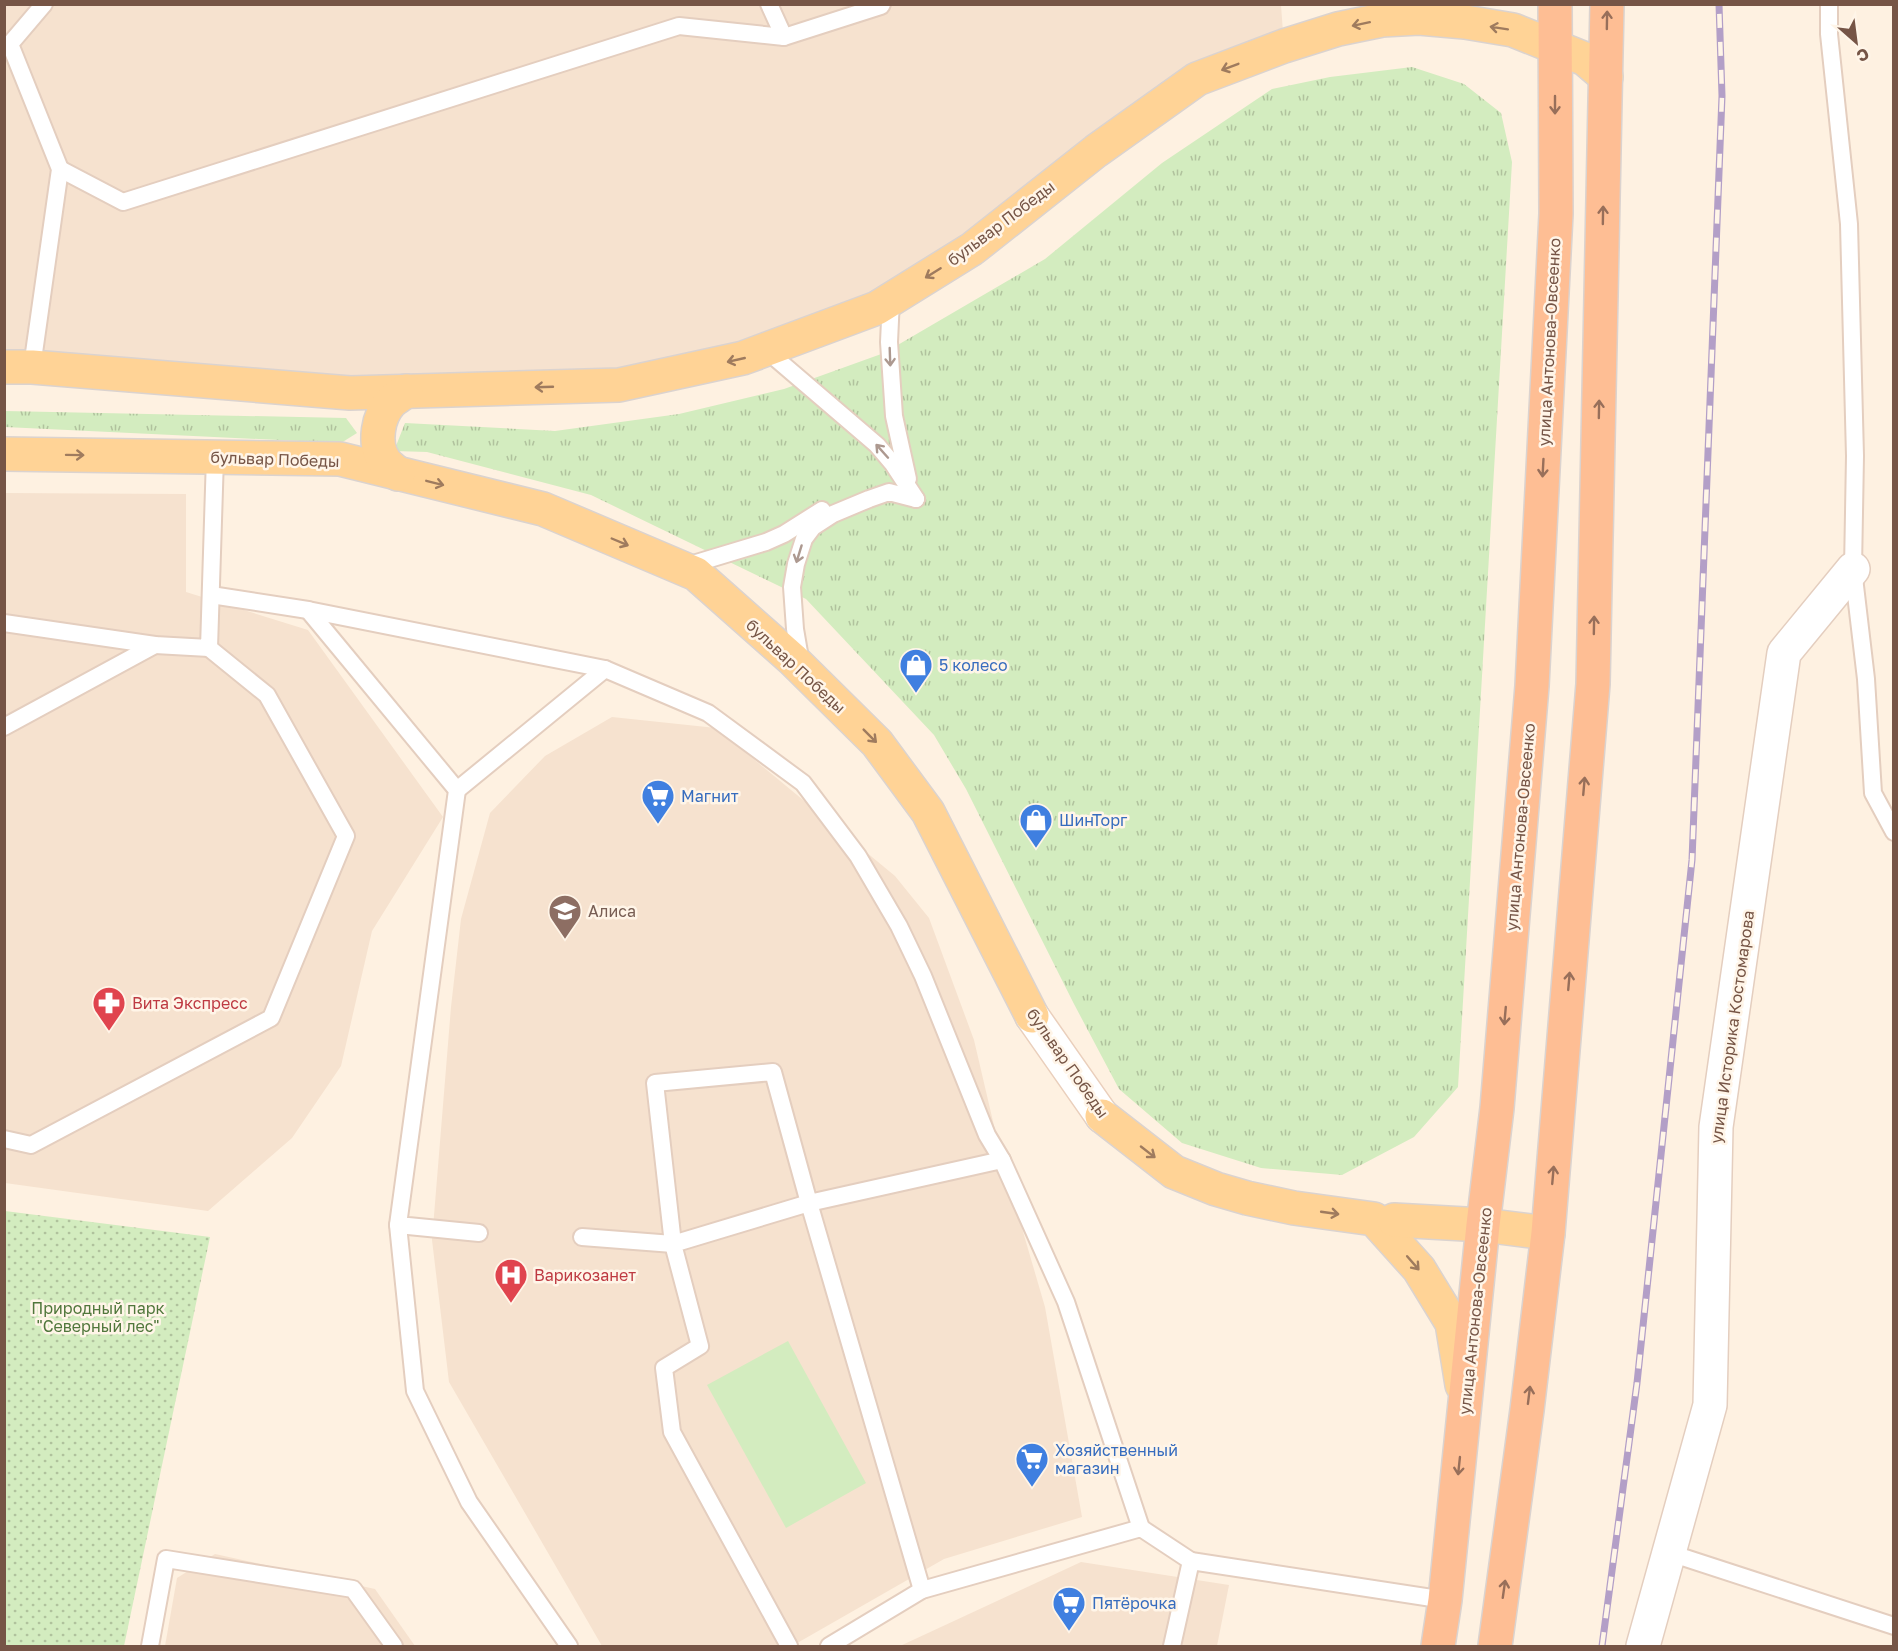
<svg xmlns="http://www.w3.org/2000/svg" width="1898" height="1651" font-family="'Golos Text',sans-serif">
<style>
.residential{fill:#f6e2cf}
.grass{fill:url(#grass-tufts)}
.park{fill:url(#park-dots)}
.garden{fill:#d3ecbf}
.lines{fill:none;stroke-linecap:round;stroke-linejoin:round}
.service-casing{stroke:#e4cebf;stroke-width:20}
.minor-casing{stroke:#e4cebf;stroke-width:36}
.secondary-casing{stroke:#eacfbc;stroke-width:36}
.primary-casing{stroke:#dbd3cf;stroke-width:36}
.trunk-casing{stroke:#dbd3cf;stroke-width:36}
.service{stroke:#fff;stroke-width:16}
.minor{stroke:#fff;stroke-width:33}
.secondary{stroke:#fff;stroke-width:33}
.primary{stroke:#ffd396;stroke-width:33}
.trunk{stroke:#febe94;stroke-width:33}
.rail-casing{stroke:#b39fc7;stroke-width:7}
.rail{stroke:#fff5e8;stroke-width:4.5;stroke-dasharray:14;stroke-linecap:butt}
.oneway{stroke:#986f5a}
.oneway2{stroke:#9f7b5e}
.oneway3{stroke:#ad9990}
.labels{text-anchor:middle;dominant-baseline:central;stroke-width:5;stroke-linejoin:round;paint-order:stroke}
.street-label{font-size:16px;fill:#765546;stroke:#fff5e8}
.shop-label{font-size:16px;fill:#366cbe;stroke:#fff5e8;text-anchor:start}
.education-label{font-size:16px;fill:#785e54;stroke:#fff5e8;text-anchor:start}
.health-label{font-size:16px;fill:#be3a42;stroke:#fff5e8;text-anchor:start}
.park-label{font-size:16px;fill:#50773b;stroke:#fff5e8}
</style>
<defs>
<pattern id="grass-tufts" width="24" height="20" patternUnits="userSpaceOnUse" patternTransform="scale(1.5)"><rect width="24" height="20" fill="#d3ecbf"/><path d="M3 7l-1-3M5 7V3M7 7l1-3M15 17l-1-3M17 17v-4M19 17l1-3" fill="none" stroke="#b0c29d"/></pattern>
<pattern id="park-dots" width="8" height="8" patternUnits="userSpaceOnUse" patternTransform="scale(1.5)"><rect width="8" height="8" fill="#d3ecbf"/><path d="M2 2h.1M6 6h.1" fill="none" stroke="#b0c29d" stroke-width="1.8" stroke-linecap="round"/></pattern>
</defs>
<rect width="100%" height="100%" fill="#fef1e1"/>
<g class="residential">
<path d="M5 5H1281L1284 46 1197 79 877 308 619 385 5 367Z"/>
<path d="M5 493 186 494V592L308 630 443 817 372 931 341 1066 292 1138 208 1211 5 1183Z"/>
<path d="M612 717 716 728 895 876 929 918 974 1040 1002 1160 1045 1307 1082 1517 944 1559 792 1646H602L449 1382 432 1240 451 1007 461 919 490 813 545 756Z"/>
<path d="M215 1554 375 1589 415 1646H165L177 1578Z"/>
<path d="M1081 1562 1229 1585 1217 1646H900Z"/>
</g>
<g class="grass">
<path d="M1412 67 1464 84 1501 113 1512 162 1458 1087 1414 1137 1342 1175 1261 1168 1182 1143 1119 1089 1074 1004 966 789 934 735 806 599 591 495 427 452 394 451 405 423 555 431 679 414 784 389 884 353 1045 259 1162 163 1272 89 1330 77Z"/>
<path d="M5 411 346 418 357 433 341 443 5 427Z"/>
</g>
<path class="park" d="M5 1211 210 1237 124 1646H5Z"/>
<path class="garden" d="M788 1341 866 1483 786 1528 707 1385Z"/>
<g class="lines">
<g class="service-casing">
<g id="service">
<path d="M769 4 784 37"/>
<path d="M1829 4V34L1849 224 1855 456 1853 569 1866 679 1873 793 1894 832"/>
<path d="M60 169 123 202 679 26 784 37 881 6 882 4"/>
<path d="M891 299 889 342 894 416 908 479"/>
<path d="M766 350 877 445 893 464 916 499"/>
<path d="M32 367 60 169 10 44 44 4"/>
<path d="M683 567 766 542 784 534 822 510"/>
<path d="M211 595 308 610 605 669 708 713 803 783 858 856 899 926 923 976 987 1135 1002 1160 1066 1302 1141 1528"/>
<path d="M308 610 457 790 398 1225 479 1233"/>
<path d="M4 623 155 645 209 648 215 457"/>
<path d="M801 664 795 629 792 587 796 564 804 539 813 527 833 514 869 499 889 492 916 499"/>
<path d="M4 727 155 645"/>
<path d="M457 790 605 669"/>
<path d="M4 1139 31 1145 271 1018 346 836 267 695 209 648"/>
<path d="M398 1225 415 1391 469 1502 569 1646"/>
<path d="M582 1237 673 1244 655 1083 773 1072 809 1203 1002 1160"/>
<path d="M1670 1553 1894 1626"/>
<path d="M150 1646 166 1559 353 1589 394 1646"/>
<path d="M789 1646 672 1432 664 1368 700 1346 673 1244 809 1203 922 1590"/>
<path d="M829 1646 922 1590 1141 1528 1191 1561"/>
<path d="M1172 1646 1191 1561 1445 1600"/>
</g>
</g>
<g class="minor-casing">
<path id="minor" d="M1643 1646 1710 1405 1716 1127 1784 653 1853 569"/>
</g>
<g class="secondary-casing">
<path id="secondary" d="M1032 1016 1102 1116"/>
</g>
<g class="primary-casing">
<g id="primary">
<path d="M4 367H32L350 393 619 385 743 358 877 308 972 249 1096 151 1197 79 1284 46 1338 29 1382 20 1419 18 1465 22 1513 30 1585 59 1606 77"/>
<path d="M4 454 340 459 543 509 696 574 792 659 877 743 928 812 1032 1016"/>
<path d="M398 474C393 469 387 465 384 460 373 443 378 416 391 402 395 398 401 395 406 391"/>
<path d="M1102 1116 1174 1172 1216 1189 1247 1198 1294 1208 1374 1219 1419 1269 1452 1323 1462 1385"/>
<path d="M1394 1220 1483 1225 1548 1233"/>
</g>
</g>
<g class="trunk-casing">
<g id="trunk">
<path d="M1438 1646 1445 1600 1483 1225 1497 1108 1532 686 1556 214 1555 4"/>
<path d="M1495 1646 1527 1410 1548 1233 1593 684 1607 4"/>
</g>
</g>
<use href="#service" class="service"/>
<use href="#minor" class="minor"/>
<use href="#secondary" class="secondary"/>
<use href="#primary" class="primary"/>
<use href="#trunk" class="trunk"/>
<g class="rail-casing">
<path id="rail" d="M1602 1646 1637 1383 1692 860 1722 96 1719 4"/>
</g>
<use href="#rail" class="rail"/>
</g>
<defs><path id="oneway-shaft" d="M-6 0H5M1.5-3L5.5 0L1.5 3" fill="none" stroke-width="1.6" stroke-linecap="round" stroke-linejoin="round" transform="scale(1.5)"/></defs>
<g class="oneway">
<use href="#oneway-shaft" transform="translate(1607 20) rotate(-89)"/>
<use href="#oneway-shaft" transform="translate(1555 105) rotate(90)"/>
<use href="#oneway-shaft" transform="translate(1603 215) rotate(-89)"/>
<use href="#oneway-shaft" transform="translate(1599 409) rotate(-89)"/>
<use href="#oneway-shaft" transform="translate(1543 468) rotate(93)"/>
<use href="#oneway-shaft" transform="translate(1594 625) rotate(-89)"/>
<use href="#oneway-shaft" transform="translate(1584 786) rotate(-85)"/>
<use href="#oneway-shaft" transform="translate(1569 981) rotate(-85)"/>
<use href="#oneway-shaft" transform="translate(1505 1016) rotate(95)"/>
<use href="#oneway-shaft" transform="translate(1553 1175) rotate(-85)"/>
<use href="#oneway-shaft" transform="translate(1529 1395) rotate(-83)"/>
<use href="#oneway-shaft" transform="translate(1459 1466) rotate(96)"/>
<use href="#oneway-shaft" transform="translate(1504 1589) rotate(-82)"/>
</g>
<g class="oneway2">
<use href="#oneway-shaft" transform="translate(1361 24) rotate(168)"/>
<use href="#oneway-shaft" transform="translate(1499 28) rotate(-171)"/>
<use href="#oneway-shaft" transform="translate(1230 67) rotate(159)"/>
<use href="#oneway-shaft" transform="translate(933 273) rotate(148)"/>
<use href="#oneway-shaft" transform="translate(736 360) rotate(167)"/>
<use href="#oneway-shaft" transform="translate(544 387) rotate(178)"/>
<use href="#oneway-shaft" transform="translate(75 455) rotate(1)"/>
<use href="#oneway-shaft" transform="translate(435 483) rotate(14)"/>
<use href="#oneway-shaft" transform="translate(620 542) rotate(23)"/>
<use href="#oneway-shaft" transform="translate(870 736) rotate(45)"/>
<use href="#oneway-shaft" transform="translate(1148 1152) rotate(38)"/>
<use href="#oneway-shaft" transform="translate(1330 1213) rotate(8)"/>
<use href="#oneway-shaft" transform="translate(1413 1263) rotate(49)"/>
</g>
<g class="oneway3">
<use href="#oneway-shaft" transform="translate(890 357) rotate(88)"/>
<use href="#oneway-shaft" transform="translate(882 451) rotate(-132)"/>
<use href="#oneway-shaft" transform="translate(799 554) rotate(107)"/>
</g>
<defs>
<g id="shop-pin" transform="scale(1.725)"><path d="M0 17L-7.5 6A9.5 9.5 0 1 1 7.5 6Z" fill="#3f7fe0" stroke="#fff5e8"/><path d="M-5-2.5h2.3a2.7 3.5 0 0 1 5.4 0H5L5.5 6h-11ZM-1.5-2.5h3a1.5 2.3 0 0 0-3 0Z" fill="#fff"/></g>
<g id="supermarket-pin" transform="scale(1.725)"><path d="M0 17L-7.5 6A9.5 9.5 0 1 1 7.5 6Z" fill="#3f7fe0" stroke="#fff5e8"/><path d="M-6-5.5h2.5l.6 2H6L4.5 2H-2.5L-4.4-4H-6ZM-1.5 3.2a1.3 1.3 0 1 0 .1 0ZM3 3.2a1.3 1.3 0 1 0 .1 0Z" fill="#fff"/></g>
<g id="school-pin" transform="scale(1.725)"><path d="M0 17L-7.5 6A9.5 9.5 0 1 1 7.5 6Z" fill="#8d6e63" stroke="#fff5e8"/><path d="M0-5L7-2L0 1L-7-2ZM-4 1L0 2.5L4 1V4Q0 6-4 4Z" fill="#fff"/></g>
<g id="pharmacy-pin" transform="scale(1.725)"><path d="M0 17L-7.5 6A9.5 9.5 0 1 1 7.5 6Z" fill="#e0444e" stroke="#fff5e8"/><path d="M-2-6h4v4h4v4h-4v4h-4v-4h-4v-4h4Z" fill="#fff"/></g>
<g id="hospital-pin" transform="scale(1.725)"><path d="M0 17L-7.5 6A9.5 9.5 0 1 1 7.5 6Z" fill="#e0444e" stroke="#fff5e8"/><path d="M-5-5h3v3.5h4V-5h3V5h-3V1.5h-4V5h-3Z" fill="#fff"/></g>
</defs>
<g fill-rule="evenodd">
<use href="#shop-pin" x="916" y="665"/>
<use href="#supermarket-pin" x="658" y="796"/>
<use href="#shop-pin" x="1036" y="820"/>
<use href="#school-pin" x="565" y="911"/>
<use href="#pharmacy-pin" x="109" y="1003"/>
<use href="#hospital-pin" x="511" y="1275"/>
<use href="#supermarket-pin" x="1032" y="1459"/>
<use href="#supermarket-pin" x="1069" y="1603"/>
</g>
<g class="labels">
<g class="street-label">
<text transform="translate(1001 223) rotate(-37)">бульвар Победы</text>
<text transform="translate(1549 342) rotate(-87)">улица Антонова-Овсеенко</text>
<text transform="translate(275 459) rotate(2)">бульвар Победы</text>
<text transform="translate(796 666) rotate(43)">бульвар Победы</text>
<text transform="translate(1520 827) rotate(-85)">улица Антонова-Овсеенко</text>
<text transform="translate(1732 1027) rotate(-82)">улица Историка Костомарова</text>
<text transform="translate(1068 1063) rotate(55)">бульвар Победы</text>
<text transform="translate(1475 1311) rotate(-84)">улица Антонова-Овсеенко</text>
</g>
<g class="shop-label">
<text x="939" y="665">5 колесо</text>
<text x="681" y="796">Магнит</text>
<text x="1059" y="820">ШинТорг</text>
<text x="1055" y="1450">Хозяйственный<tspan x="1055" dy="18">магазин</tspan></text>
<text x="1092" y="1603">Пятёрочка</text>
</g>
<g class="education-label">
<text x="588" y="911">Алиса</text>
</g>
<g class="health-label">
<text x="132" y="1003">Вита Экспресс</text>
<text x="534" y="1275">Варикозанет</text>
</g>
<g class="park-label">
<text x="98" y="1308">Природный парк<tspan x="98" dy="18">"Северный лес"</tspan></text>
</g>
</g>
<rect width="1898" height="1651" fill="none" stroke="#765546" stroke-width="12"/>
<g transform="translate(1856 42) rotate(152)" stroke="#fff5e8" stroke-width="4.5" paint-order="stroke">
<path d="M0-4.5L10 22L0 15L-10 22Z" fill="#765546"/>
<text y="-9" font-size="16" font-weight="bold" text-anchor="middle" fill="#765546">С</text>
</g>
</svg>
